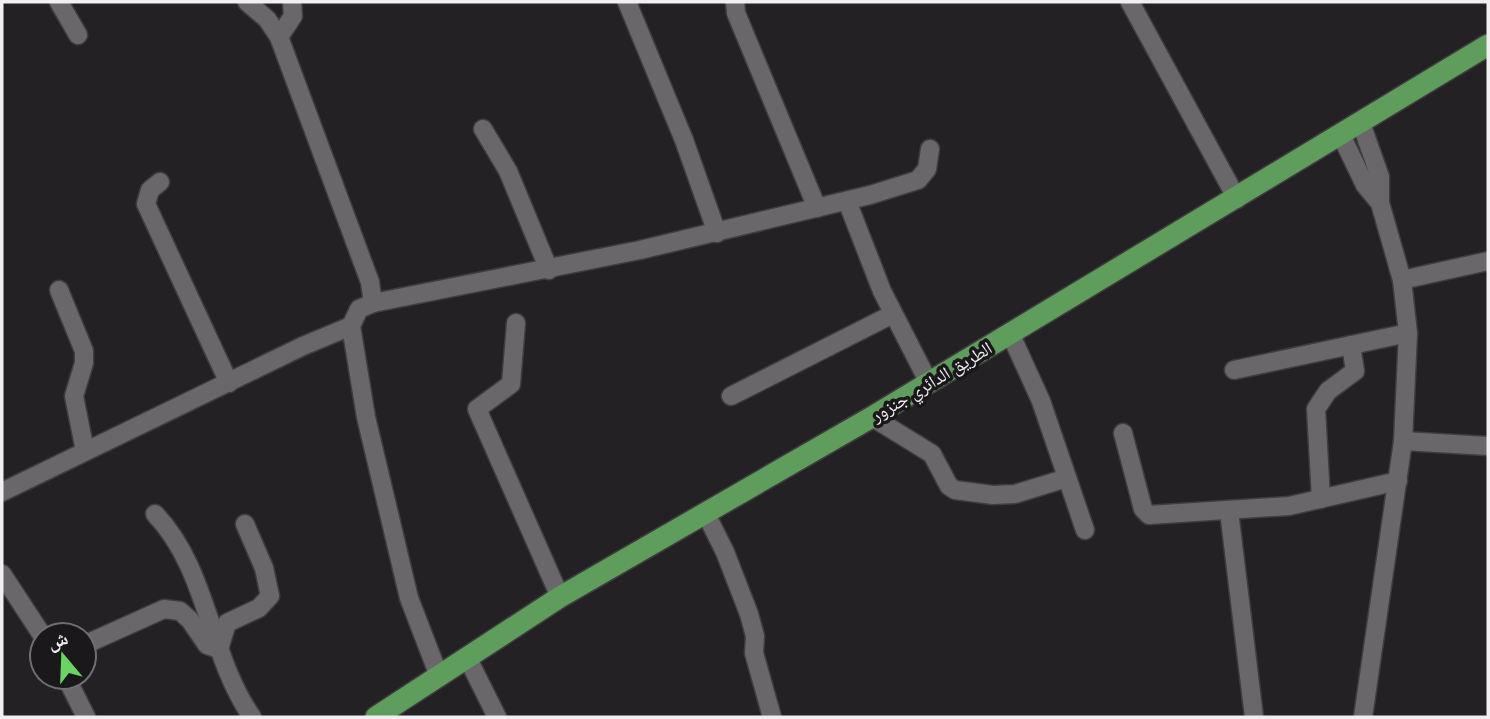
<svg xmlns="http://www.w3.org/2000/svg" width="1490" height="719" font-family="Lato,'Noto Naskh Arabic',sans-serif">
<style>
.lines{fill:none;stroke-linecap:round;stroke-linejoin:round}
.minor-casing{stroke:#3e3d3f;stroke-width:21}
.major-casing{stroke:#3e3d3f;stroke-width:24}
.minor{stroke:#6a676a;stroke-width:18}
.major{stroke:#5f9d5c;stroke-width:21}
.labels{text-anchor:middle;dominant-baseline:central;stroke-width:7;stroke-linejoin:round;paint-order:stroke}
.street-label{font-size:18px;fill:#f1eff1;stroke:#1a181a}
</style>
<rect width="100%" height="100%" fill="#232123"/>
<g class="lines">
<g class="minor-casing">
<g id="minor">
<path d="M59 2 78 35"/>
<path d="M247 2 267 19 279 37 370 282 373 303 359 309 351 326 366 417 409 598 439 676"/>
<path d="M627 2 684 140 717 233"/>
<path d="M735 2 736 13 817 208"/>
<path d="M1130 2 1237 199"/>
<path d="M279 37 293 16 292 2"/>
<path d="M1361 123 1380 177V203L1402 280 1408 333 1403 441 1363 717"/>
<path d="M483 129 508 171 549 270"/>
<path d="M1341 135 1365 185 1380 203"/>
<path d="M160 182 150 190 146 204 229 383"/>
<path d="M847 201 882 291 929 383"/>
<path d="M1402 280 1488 261"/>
<path d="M59 290 84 351V363L74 396 85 451"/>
<path d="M373 303 640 250 870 195 918 180 927 169 930 149"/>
<path d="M516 323 511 384 477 409 560 597"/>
<path d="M1010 333 1041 401 1085 530"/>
<path d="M1234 370 1408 333"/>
<path d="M731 396 893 314"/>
<path d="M872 417 932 454 949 486 955 490 993 495 1015 494 1067 478"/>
<path d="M1123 433 1143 509 1149 515 1289 506 1398 481"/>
<path d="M1403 441 1488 446"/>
<path d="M2 492 303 346 351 326"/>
<path d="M1321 499 1316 409 1328 391 1355 371 1351 345"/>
<path d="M1229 511 1254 717"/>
<path d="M705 512 725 552 749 614 755 636 754 653 772 717"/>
<path d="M155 514C208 569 209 656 252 717"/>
<path d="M2 574 42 635"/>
<path d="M84 645 164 609 180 611 190 620 207 645 219 649 227 623 259 608 270 596 264 568 245 524"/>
<path d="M468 659 497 717"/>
<path d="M66 677 86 717"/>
</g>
</g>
<g class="major-casing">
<path id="major" d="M376 717 560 597 872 417 1488 45"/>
</g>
<use href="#minor" class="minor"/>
<use href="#major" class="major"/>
</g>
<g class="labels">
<g class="street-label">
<text transform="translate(931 381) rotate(-31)">الطريق الدائري جنزور</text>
</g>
</g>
<rect width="1490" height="719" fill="none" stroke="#f1eff1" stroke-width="7"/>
<g transform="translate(63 656) rotate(341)"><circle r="33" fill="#1a181a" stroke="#706e70" stroke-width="2"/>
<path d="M0-5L12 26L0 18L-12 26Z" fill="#6ad364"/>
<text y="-10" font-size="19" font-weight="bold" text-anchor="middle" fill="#f1eff1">ش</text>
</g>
</svg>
